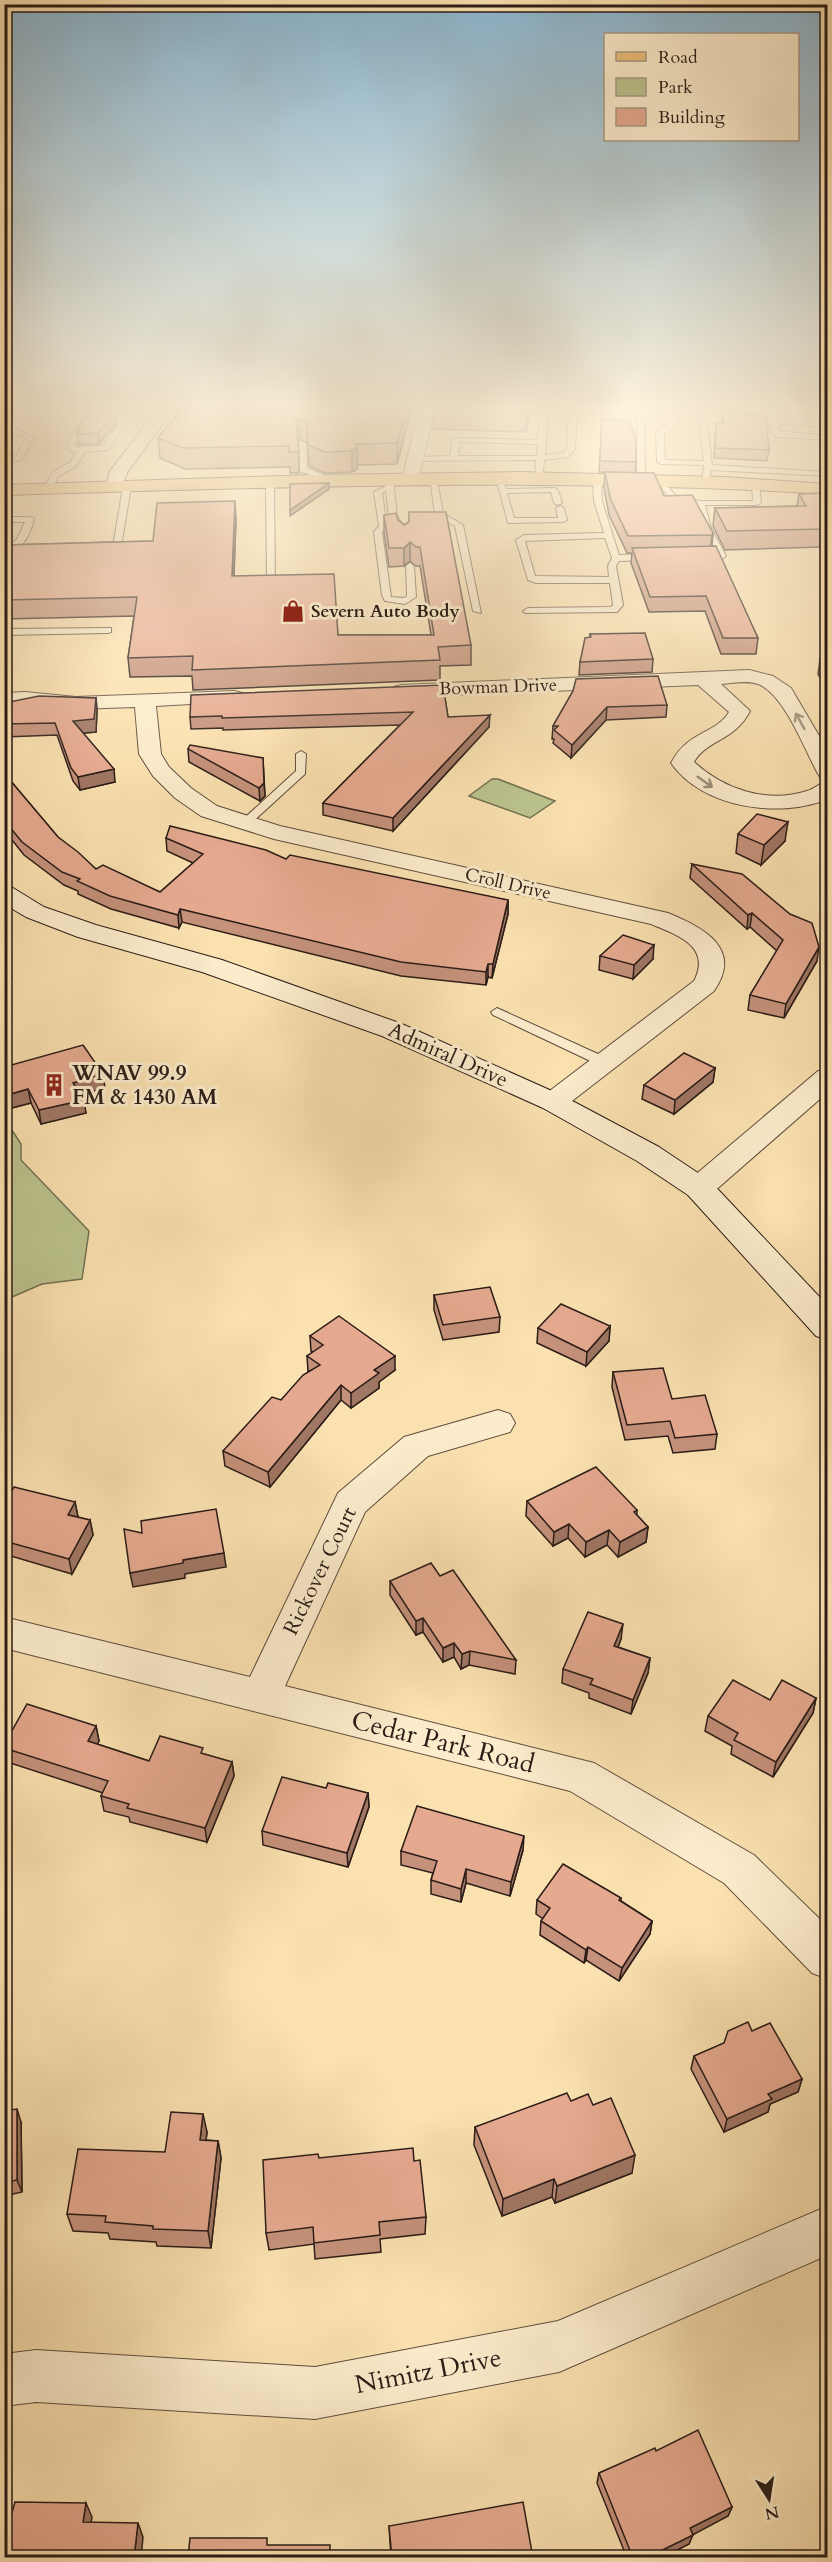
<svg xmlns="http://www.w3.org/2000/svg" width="832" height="2562" font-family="Cardo,serif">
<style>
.green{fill:#bbc38e;stroke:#727052;stroke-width:1.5}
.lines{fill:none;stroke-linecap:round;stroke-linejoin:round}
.lane-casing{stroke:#5e4d3d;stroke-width:2}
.street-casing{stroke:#5e4d3d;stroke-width:2}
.secondary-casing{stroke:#2a1c17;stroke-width:2}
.primary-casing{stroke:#2a1c17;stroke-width:2}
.lane{fill:#fceccc;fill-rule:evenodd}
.street{fill:#fceccc;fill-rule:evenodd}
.secondary{fill:#fceccc;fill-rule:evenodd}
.primary{fill:#eec078;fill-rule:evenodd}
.wall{fill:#c5917b;stroke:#2a1c17;stroke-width:1.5}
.shaded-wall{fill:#a07664;stroke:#2a1c17;stroke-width:1.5}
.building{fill:#e5a98f;stroke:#2a1c17;stroke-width:1.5}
.oneway{stroke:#9e8e7b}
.labels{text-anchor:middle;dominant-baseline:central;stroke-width:6;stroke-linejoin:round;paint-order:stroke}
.far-poi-label{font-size:18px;font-weight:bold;fill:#2a1c17;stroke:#fceccc;text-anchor:start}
.far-street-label{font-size:18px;fill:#2a1c17;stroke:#fceccc}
.street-label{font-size:21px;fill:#2a1c17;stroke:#fceccc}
.poi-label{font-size:21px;font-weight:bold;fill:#2a1c17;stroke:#fceccc;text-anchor:start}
.near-street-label{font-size:26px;fill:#2a1c17;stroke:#fceccc}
</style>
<rect width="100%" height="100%" fill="#fbe1b0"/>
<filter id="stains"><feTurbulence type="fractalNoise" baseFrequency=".00333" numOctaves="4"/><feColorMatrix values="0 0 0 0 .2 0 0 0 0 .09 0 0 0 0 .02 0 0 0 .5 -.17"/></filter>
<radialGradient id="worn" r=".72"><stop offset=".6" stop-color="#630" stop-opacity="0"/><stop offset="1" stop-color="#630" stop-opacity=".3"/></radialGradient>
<g class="green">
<path d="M492 779H498L555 801 530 818 469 796Z"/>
<path d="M4 1118 21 1144V1160L89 1231 82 1279 42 1284 5 1300Z"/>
</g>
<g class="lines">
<g class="lane-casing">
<g id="lane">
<path d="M25 410H33L30 416 17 418 14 428 34 437 22 460 4 464V459L16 456 26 438 7 431 10 417Z"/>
<path d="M89 410 124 418 126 425 108 450 85 452 76 466 59 476 50 491H44L43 489 53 472 70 462 77 452 70 451 67 444ZM92 416 118 422V425L103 446 76 447 75 444Z"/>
<path d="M540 410H548L545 455 563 453 567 448 569 410H577L575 449 568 457 544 460 542 481 535 479 536 460 415 461 411 459 415 457 450 456 452 440 456 438 538 440ZM460 442 538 444 537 456H458Z"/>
<path d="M637 410 644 411 645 479 641 481 637 479Z"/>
<path d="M673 410H696L710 416 828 423V427L779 424 778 431 828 436V440L775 437 770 432 771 424 707 422 712 465 828 472V476L711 470 709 481 702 483 704 465 661 464 657 462 656 432 671 421 670 412ZM678 413H692L703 418 699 421 704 461 665 460 664 433 678 424Z"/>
<path d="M388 416 424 418 428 420 424 422 385 420Z"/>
<path d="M299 441 306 443 307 468 337 480V484H331L300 471Z"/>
<path d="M597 476 601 478 602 501 619 555 650 554 654 557 650 560 619 561 616 566 623 605 617 612 525 613 523 611 528 608 611 607 613 605 610 583H536L528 580 516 540 524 535 604 533 594 501 593 478ZM605 538 612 558 608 566 609 577 535 576 525 541Z"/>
<path d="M496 477H502L506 489 554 488 558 490 562 503 558 505 554 503 551 492 507 493 514 518H558L556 508 560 506 564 508 567 520 563 522 508 523Z"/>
<path d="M389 478 393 480 397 516 407 531 400 533 389 516 386 491 382 493 387 526 382 532 391 597 404 598 407 596 406 566 410 563 414 566 416 597 405 604 385 601 382 595 374 532 379 526 374 492 386 486 385 480Z"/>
<path d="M430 478 437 480 443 513 463 525 481 613 473 611 455 526 435 514Z"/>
<path d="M661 478 676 496 700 501H753L752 484 759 482 761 503 757 505H705L711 528 726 556 722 559 698 558 697 556 701 553H716L703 528 696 505 670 500 657 480Z"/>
<path d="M270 481 274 483 275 590 271 593 267 590 266 483Z"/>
<path d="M127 485 131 487 120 552 116 555 112 552 123 487Z"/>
<path d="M4 517H30L34 519C30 536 21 551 4 557V551L17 539 25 522H4Z"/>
<path d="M111 628V632L108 633 4 635V629Z"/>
<path d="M301 751 306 754 305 774 248 826H240V822L296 771V754Z"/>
<path d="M4 974H10L12 977 4 982Z"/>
<path d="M497 1008 609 1059 611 1062 604 1066 599 1065 493 1015 491 1012Z"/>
</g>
</g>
<g class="street-casing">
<g id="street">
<path d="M419 410H435L418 480 410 485 402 480Z"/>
<path d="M749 670 773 676 791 688 828 751V779L820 777 817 772C804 748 784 694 758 684 747 680 733 683 721 684L750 711C735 741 706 740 694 762 723 789 767 804 807 791 814 789 820 783 828 781V799C779 819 702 808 671 763 675 756 679 749 686 744 699 732 720 728 729 712L698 685 401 697 394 695 391 691 394 687 401 685Z"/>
<path d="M235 691 242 693 245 697 242 701 156 706 161 754 169 767 191 788 217 806 280 826 668 913C702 927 744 948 714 991L563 1108 553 1111 543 1108 539 1102 543 1096 694 981C712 946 677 935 651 924L274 839 201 816 175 798 153 776 139 754 135 707 76 709 25 704 4 705V693L25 692 76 697Z"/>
<path d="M828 1069V1092L710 1195 699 1198 688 1195 684 1188 688 1181 818 1071Z"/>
<path d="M498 1410 510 1414 515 1423 510 1432 428 1456 365 1512 285 1686 594 1763 754 1855 828 1927V1979L812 1973 724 1883 570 1791 4 1648V1617L250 1677 338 1493 404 1437Z"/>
<path d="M828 2206V2255L559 2372 315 2419 36 2402 4 2406V2354L36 2350 315 2367 558 2321Z"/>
</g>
</g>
<g class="secondary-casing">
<g id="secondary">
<path d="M157 410H173L128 471 120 491H108L105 487 110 471Z"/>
<path d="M4 885 13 888 44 907 96 925 222 960 402 1024 563 1096 659 1147 710 1181 828 1306V1340L816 1336 688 1195 637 1161 543 1108 382 1036 202 972 78 937 26 917 4 904Z"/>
</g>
</g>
<g class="primary-casing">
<path id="primary" d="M519 472 725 477 828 484V494C553 477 279 487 4 495V485L313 475Z"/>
</g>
<use href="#lane" class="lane"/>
<use href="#street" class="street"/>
<use href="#secondary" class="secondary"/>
<use href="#primary" class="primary"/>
</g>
<g class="wall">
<path d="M98 410H129L124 416 115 414 116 424 99 444 79 445 77 434 98 411Z"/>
<path d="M181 410H412L410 415H408V423L397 464 357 465V469L352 472 325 473 309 466 308 443 300 439 298 440 299 473H290V467L185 469 160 458 158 438Z"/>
<path d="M433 410H530L526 432 433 429Z"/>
<path d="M721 410H765L764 415 769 450 767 461 714 458 716 423H722L723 414H721Z"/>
<path d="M602 419 636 462 635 473 599 472Z"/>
<path d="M605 472 664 496 713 533 712 546 758 638 756 654H721L705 611 649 612 631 563 632 553H627L609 515 604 488Z"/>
<path d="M828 493V557L821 547 725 550 713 526 715 508 797 506 799 494Z"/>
<path d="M409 512 471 645V665L440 666V680L193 690 192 676 130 677 128 658 134 616 4 619V545L153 541 236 519 234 576 338 635H431L420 566H416L410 561 404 566 389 567 384 533V515L398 520 404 525 409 522Z"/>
<path d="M590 634 653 659 652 672 579 675 580 662 590 638Z"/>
<path d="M820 659H828V691L818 674Z"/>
<path d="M443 685 448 717 489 727 393 831 323 815V803L400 725 223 730V728L191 729 190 717Z"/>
<path d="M573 691 667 705 666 717 606 720 571 758 553 743 554 739H552L553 726Z"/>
<path d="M96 698 97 711 96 732 83 733 115 782 80 790 73 781 57 735 4 737V703Z"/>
<path d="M188 749 263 758 265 796 260 801 189 762Z"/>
<path d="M4 773 58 837 96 869 160 892 193 863 167 851 166 838 286 859 508 900V914L492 978 488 977 486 985 401 976 182 922 179 928 111 909 78 894V891L64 885 24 855 4 830Z"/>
<path d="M738 834 785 841 761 865 736 853Z"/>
<path d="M692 864 817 961 784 1018 748 1010 750 995 777 951 750 927 747 929 690 878Z"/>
<path d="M600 956 653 959 633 979 599 970Z"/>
<path d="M4 1067 105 1088 80 1095 86 1113 41 1124 31 1103 4 1110Z"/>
<path d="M715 1068 713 1082 674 1114 642 1099 644 1085Z"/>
<path d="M434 1295 500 1317 499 1332 443 1340 434 1310Z"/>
<path d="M610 1326 609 1341 586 1366 537 1343 538 1328Z"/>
<path d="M310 1336 395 1370 379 1382V1388L351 1408 341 1400 270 1487 225 1466 223 1451 281 1400 309 1371H308L307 1356 313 1352 311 1351Z"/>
<path d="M613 1372 672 1399 717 1434 715 1449 673 1453 668 1436 625 1440 612 1387Z"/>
<path d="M527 1501 637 1510V1515L648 1527 646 1542 618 1557 607 1545 585 1557 568 1538 553 1546 526 1516Z"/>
<path d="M75 1502 78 1517 90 1520 93 1535 72 1574 4 1554V1503Z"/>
<path d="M440 1576 516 1660 515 1674 469 1665 461 1669 454 1657 443 1662 423 1632 416 1635 390 1595V1581Z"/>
<path d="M621 1639 618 1647 650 1658 648 1673 631 1714 589 1698V1693L562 1683 563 1669Z"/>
<path d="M816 1698 813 1713 773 1777 731 1754 732 1746 705 1731 708 1716 770 1700Z"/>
<path d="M96 1726 99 1741 97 1744 149 1761 204 1754 232 1762 234 1776 207 1842 130 1822 129 1817 104 1811 101 1796 103 1793 7 1762 4 1752V1745Z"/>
<path d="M326 1788 368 1793 369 1807 348 1867 263 1845 262 1831Z"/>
<path d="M523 1850 510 1896 466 1883 461 1902 431 1894V1880L433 1873 401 1865V1851Z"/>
<path d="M621 1898V1901L652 1921 650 1934 619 1981 586 1960 584 1963 540 1935 541 1921 543 1919 536 1914 537 1900Z"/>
<path d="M752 2031 802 2079 798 2092 770 2104 768 2112 724 2132 691 2069 694 2056Z"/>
<path d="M571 2101 593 2105 632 2173 555 2203 552 2197 502 2216 474 2145 475 2127Z"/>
<path d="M4 2111 21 2122 22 2192 4 2196Z"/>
<path d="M207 2132 206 2140 218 2141 221 2158 211 2248 157 2246 156 2242 110 2239 108 2233 73 2231 67 2214 165 2152Z"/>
<path d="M319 2158 414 2161 426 2217 425 2234 380 2239 381 2252 315 2259 314 2244 269 2250 266 2233Z"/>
<path d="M828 2402V2411L825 2408Z"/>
<path d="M656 2451 732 2507 728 2516 692 2534 689 2544 661 2558H627L597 2483 599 2473Z"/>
<path d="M389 2526 533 2558H391Z"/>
</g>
<g class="shaded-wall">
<path d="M124 410H129L124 416Z"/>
<path d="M406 410H408V423L397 464V443Z"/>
<path d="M527 410H530L526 432Z"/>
<path d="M115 413 116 424 99 444 98 433Z"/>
<path d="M299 418 300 439 297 441 296 421Z"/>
<path d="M357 448V469L352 472V451Z"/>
<path d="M329 483V489L290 516V510Z"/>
<path d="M235 501 236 519 233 595 232 576Z"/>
<path d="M713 533 711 550 710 552 712 535Z"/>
<path d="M410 542V561L404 566V548Z"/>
<path d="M96 698 97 711 96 732 74 734 73 721Z"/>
<path d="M607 707 606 720 571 758 572 745Z"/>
<path d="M490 715 489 727 393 831V818Z"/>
<path d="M114 769 115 782 80 790 78 777Z"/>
<path d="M264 783 265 796 260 801 259 788Z"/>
<path d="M788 822 785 841 761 865 764 845Z"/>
<path d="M508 900V914L492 978 493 964Z"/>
<path d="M180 909 182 922 179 928 178 915Z"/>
<path d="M752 913 750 927 747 929 748 915Z"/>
<path d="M654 945 653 959 633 979 634 965Z"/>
<path d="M819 947 817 961 784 1018 786 1004Z"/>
<path d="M488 964V977L486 985V972Z"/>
<path d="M715 1068 713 1082 674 1114 675 1100Z"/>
<path d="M103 1074 105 1088 75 1096 73 1083Z"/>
<path d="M28 1089 31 1103 4 1110V1096Z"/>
<path d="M84 1100 86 1113 41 1124 39 1110Z"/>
<path d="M610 1326 609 1341 586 1366 587 1352Z"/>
<path d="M395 1356V1370L379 1382V1388L351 1408V1393L374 1370Z"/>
<path d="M341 1385V1400L270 1487 268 1472Z"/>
<path d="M75 1502 78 1517 68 1515Z"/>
<path d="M90 1520 93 1535 72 1574 69 1559Z"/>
<path d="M569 1524 568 1538 553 1546 554 1532Z"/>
<path d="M648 1527 646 1542 618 1557 620 1542Z"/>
<path d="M609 1530 607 1545 585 1557 586 1542Z"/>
<path d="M224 1553 226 1567 185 1574V1578L133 1587 130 1573 183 1560Z"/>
<path d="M423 1618V1632L416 1635V1621Z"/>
<path d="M623 1624 621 1639 613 1660 614 1646Z"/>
<path d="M454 1643V1657L443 1662V1648Z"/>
<path d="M470 1651 469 1665 461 1669 462 1654Z"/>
<path d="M650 1658 648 1673 631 1714 633 1700Z"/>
<path d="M816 1698 813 1713 773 1777 776 1762Z"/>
<path d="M96 1726 99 1741 91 1756 88 1741Z"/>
<path d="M232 1762 234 1776 207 1842 205 1828Z"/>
<path d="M368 1793 369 1807 348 1867 347 1853Z"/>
<path d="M524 1836 523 1850 510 1896 511 1882Z"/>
<path d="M466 1869V1883L461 1902V1889Z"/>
<path d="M652 1921 650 1934 619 1981 622 1968Z"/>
<path d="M588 1947 586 1960 584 1963 586 1950Z"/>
<path d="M802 2079 798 2092 770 2104 768 2112 724 2132 727 2119 768 2094Z"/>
<path d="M17 2109 21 2122 22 2192 17 2180Z"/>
<path d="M203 2114 207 2132 204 2157 200 2140Z"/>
<path d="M218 2141 221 2158 211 2248 208 2231Z"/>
<path d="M635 2155 632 2173 555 2203 557 2186Z"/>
<path d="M554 2179 552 2197 502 2216 503 2199Z"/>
<path d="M86 2503 92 2517 89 2535 83 2522Z"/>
<path d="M732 2507 728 2516 687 2538 690 2528Z"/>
<path d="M138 2523 143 2537 141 2558H134Z"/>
<path d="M693 2535 689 2544 661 2558H646Z"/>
</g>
<g class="building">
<path d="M91 410 115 413 98 433 77 434 78 429Z"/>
<path d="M181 410H406L397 443 356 444 357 448 352 451 324 452 308 445 307 422 299 418 296 421 299 452H289V446L183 448 158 438Z"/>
<path d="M476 410H527V412Z"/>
<path d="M723 414 766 416 769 450 715 448 716 423H723Z"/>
<path d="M602 419 628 421 636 438V462L600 461Z"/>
<path d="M605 472 654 473 664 496 692 495 713 533 712 535 628 536 610 498Z"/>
<path d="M329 483 290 510V484Z"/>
<path d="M828 493V535L824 529 727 531 715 508 806 506 799 494Z"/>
<path d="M235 501 232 576 334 574 338 635H434L420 547H416L410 542 404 548H389L384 515 396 513 398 520 404 525 409 522V512H446L471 645 438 647 440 660 192 670 193 656 128 658 137 597 4 600V545L153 541 157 503Z"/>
<path d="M716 546 758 638H723L706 596 650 597 632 548Z"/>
<path d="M645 633 653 659 580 662 585 638 591 637 590 634Z"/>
<path d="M820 659H828V672Z"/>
<path d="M658 676 667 705 607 707 572 745 554 730 558 726H553L573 691 576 679Z"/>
<path d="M443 685 448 717 490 715 393 818 323 803 413 712 222 718V716L190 717 191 695Z"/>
<path d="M39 696 96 698 94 719 73 721 114 769 78 777 71 768 55 723 4 724V703Z"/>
<path d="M190 745 263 758 264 783 259 788 188 749Z"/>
<path d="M4 773 58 837 78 852 96 869 103 865 160 892 203 854 166 838 170 826 266 850 286 859 290 855 508 900 493 964H488L486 972 401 962 180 909 178 915 110 896 77 881 80 879 62 872 22 842 4 820Z"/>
<path d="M757 814 788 822 764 845 738 834Z"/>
<path d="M692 864 742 874 790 914 812 923 819 947 786 1004 750 995 783 940 752 913 748 915Z"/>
<path d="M623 935 654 945 634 965 600 956Z"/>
<path d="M83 1045 103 1074 73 1083 84 1100 39 1110 28 1089 4 1096V1067Z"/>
<path d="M684 1053 715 1068 675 1100 644 1085Z"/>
<path d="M490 1287 500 1317 443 1325 434 1295Z"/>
<path d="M561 1304 610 1326 587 1352 538 1328Z"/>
<path d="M339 1316 395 1356 374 1370 379 1373 351 1393 341 1385 268 1472 223 1451 272 1397 281 1400 303 1375 320 1365 307 1356 323 1345 310 1336Z"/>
<path d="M663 1368 672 1399 705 1395 717 1434 675 1438 670 1421 627 1425 613 1372Z"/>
<path d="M596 1467 637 1510 634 1512 648 1527 620 1542 609 1530 586 1542 569 1524 554 1532 527 1501Z"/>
<path d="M14 1487 75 1502 68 1515 90 1520 69 1559 4 1541V1503Z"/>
<path d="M216 1509 224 1553 183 1560V1563L130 1573 124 1529 142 1533 141 1521Z"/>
<path d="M431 1563 440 1576 453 1570 516 1660 470 1651 462 1654 454 1643 443 1648 423 1618 416 1621 390 1581Z"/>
<path d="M588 1612 623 1624 614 1646 650 1658 633 1700 590 1684 593 1679 563 1669Z"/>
<path d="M733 1680 770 1700 782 1680 816 1698 776 1762 734 1740 738 1733 708 1716Z"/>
<path d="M27 1704 96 1726 88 1741 149 1761 160 1736 203 1748 201 1753 232 1762 205 1828 127 1808 129 1804 101 1796 108 1781 4 1748V1745Z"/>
<path d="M282 1777 326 1788 328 1783 368 1793 347 1853 262 1831Z"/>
<path d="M417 1806 524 1836 511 1882 466 1869 461 1889 431 1880 437 1861 401 1851Z"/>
<path d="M563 1864 621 1898 619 1900 652 1921 622 1968 588 1947 586 1950 541 1921 550 1908 537 1900Z"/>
<path d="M748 2022 752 2031 770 2023 802 2079 768 2094 772 2099 727 2119 694 2056 724 2043 728 2031Z"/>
<path d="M567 2093 571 2101 588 2094 593 2105 611 2098 635 2155 557 2186 554 2179 503 2199 475 2127Z"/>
<path d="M17 2109V2180L4 2183V2111Z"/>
<path d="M171 2112 203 2114 200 2140 218 2141 208 2231 153 2229V2226L105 2222 106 2216 67 2214 78 2149 165 2152Z"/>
<path d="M413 2148 414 2161 420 2160 426 2217 379 2222 380 2235 314 2243 313 2227 266 2233 263 2160 318 2154 319 2158Z"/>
<path d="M698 2430 732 2507 690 2528 693 2535 646 2558H633L599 2473 655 2448 656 2451Z"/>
<path d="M15 2502 86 2503 83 2522 138 2523 134 2558H4V2513H12Z"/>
<path d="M523 2502 533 2558H392L389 2526Z"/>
<path d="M190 2538H267V2545H330V2558H188Z"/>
</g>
<defs><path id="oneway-shaft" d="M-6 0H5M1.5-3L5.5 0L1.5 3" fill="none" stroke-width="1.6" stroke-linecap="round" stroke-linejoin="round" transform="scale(1.5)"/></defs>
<g class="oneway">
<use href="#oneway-shaft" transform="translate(800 721) rotate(-119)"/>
<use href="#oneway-shaft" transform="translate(705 782) rotate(35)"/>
</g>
<linearGradient id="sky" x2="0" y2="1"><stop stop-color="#8bb7d2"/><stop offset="0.53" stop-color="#fdf2db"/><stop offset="1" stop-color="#fdf2db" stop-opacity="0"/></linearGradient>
<rect width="832" height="769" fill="url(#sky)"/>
<defs>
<g id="shop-bare" transform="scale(1.8)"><path d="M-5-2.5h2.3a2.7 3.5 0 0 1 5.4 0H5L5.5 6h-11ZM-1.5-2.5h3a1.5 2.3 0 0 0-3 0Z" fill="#8f2418" stroke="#fceccc" stroke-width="2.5" paint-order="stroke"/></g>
<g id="building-bare" transform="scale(1.8)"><path d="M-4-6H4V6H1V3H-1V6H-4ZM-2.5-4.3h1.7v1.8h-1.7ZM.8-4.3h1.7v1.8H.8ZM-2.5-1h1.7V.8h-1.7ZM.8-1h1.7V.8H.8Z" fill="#8f2418" stroke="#fceccc" stroke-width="2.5" paint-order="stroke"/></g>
</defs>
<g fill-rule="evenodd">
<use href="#shop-bare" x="293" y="611"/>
<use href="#building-bare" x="54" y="1085"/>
</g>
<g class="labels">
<g class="far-poi-label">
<text x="311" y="611">Severn Auto Body</text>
</g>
<g class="far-street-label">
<text transform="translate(498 687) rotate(-2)">Bowman Drive</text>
<text transform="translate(508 884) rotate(13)">Croll Drive</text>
</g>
<g class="street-label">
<text transform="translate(448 1055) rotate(24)">Admiral Drive</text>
<text transform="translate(320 1571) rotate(-64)">Rickover Court</text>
</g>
<g class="poi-label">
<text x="72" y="1073">WNAV 99.9<tspan x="72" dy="24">FM &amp; 1430 AM</tspan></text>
</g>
<g class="near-street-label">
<text transform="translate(443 1742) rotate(14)">Cedar Park Road</text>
<text transform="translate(428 2371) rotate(-11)">Nimitz Drive</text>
</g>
</g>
<rect width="832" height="2562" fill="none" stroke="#fbe1b0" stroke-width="24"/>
<rect x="6" y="6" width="820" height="2550" fill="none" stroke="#2a1c17" stroke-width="3"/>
<rect x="12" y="12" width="808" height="2538" fill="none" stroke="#2a1c17" stroke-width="1.5"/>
<rect x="604" y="33" width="195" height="108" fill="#fceccc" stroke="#a89984" stroke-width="1.5"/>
<rect x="616" y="52" width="30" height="9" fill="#eec078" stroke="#a89984" stroke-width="1.5"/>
<text x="658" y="63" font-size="18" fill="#2a1c17">Road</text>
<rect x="616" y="78" width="30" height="18" fill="#bbc38e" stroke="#a89984" stroke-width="1.5"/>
<text x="658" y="93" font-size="18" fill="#2a1c17">Park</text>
<rect x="616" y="108" width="30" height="18" fill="#e5a98f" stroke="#a89984" stroke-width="1.5"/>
<text x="658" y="123" font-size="18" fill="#2a1c17">Building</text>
<g transform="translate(769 2499) rotate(168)" stroke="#fceccc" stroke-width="4.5" paint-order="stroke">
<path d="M0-4.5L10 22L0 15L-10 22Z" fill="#2a1c17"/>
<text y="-9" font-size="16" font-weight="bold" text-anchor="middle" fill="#2a1c17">N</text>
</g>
<rect width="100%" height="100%" filter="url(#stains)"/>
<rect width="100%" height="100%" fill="url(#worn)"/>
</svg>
